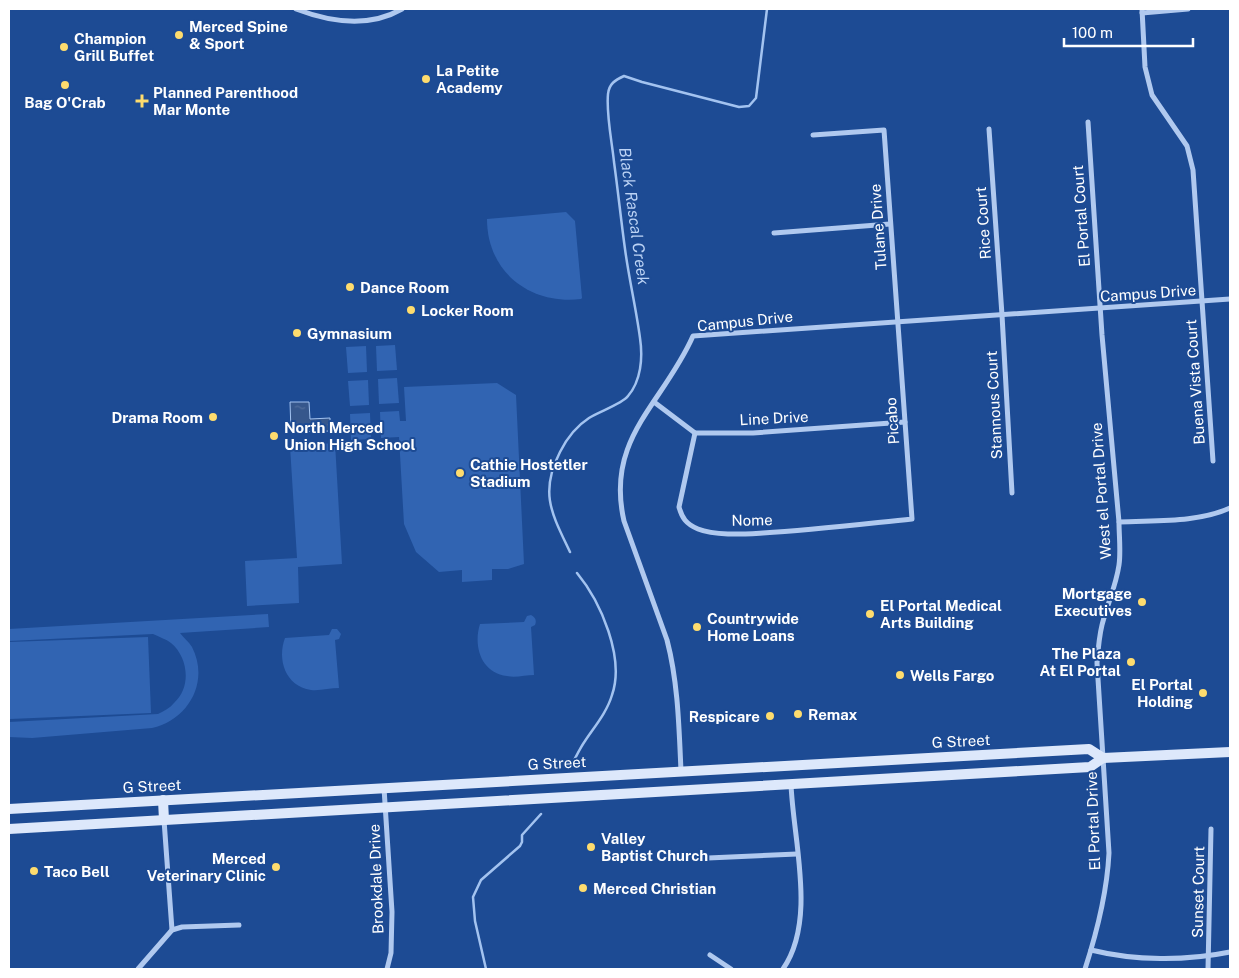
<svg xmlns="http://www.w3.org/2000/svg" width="1239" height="978" font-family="'Public Sans',sans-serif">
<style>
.green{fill:#3164b2}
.water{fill:url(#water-ripples);stroke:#a3c3f0}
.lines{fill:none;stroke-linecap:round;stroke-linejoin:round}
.stream{stroke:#a3c3f0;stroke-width:2.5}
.street{stroke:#b0c9ef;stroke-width:5}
.secondary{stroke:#dde8fb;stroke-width:10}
.poi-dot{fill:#fedc6e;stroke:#1d4b94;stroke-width:2}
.labels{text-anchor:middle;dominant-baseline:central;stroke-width:4;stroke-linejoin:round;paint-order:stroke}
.poi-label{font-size:15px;font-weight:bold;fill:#fff;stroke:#1d4b94;text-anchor:start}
.street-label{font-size:15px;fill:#fff;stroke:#1d4b94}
.water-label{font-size:16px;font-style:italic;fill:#bcd3f5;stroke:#1d4b94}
</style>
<defs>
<pattern id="water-ripples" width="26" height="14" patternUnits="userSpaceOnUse" patternTransform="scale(1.25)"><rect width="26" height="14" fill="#36578c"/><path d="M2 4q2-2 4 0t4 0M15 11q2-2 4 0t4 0" fill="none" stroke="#54709d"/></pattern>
</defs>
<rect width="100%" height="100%" fill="#1d4b94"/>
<g class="green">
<path d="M566 212 575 221 582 298 581 299C530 305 487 272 487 219Z"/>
<path d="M395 345 397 370 377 371 376 346Z"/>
<path d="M366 346 367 372 348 373 346 347Z"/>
<path d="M397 378 399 403 379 404 378 379Z"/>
<path d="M368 380 369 405 350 406 348 381Z"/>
<path d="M497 383 516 395 524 564 508 569H492V580L462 582V570L439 572 416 552 404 524 399 437 381 438 380 412 399 411 400 421H406L404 387Z"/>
<path d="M370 413 371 439 351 440 350 414Z"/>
<path d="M335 443 342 564 298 567 299 603 247 606 245 561 297 558 290 446Z"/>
<path d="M268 614 269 627 180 633C183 637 189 642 192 647 210 682 188 720 152 728L32 738 9 737V722L158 714C164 711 170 708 174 703 192 687 188 657 171 643 166 639 159 637 153 634L9 641V629Z"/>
<path d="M531 615C535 617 537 620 535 625L531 627 534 675C526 675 515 678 507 676 481 673 473 646 480 624L524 622 527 616Z"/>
<path d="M332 629H337L341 634 339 639 335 640 339 688C330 688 320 691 311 690 285 686 277 659 285 638L329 635Z"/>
<path d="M148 637 151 713 10 719 9 642Z"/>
</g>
<path class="water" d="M290 402H309L310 419 330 418V431L291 432Z"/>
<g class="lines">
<g class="stream">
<path d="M570 552C552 514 539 493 560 452 567 438 575 427 589 418 598 412 622 404 628 396 641 381 643 358 640 338 636 308 629 279 625 249 621 220 618 191 614 162 612 142 606 114 608 94 609 84 615 80 624 76L642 82 739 107 749 106 756 98 767 9"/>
<path d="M572 764C576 757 580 748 585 741 595 726 607 712 612 695 625 658 601 602 577 573"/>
<path d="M486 969 475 921 473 897 481 880 520 846 522 842V835L541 814"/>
</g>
<g class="street">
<path d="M296 9C330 22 369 28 402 9"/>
<path d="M1142 9 1145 67 1152 95 1187 146 1193 170 1213 461"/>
<path d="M1142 13 1188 9"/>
<path d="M989 129 1002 315 1012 493"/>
<path d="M774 233 890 224"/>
<path d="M654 402 695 433H753L905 422"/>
<path d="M695 433 679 507C682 518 686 524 698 529 715 536 744 534 763 533 813 530 863 524 912 519L884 130 813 135"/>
<path d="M1119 522C1155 520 1197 523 1230 508"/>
<path d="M681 771C679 727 678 682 667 640L624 521C605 438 663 404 693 336L1230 299"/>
<path d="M384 788 392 912 391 953 387 969"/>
<path d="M164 820 172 930"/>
<path d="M708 858 797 854"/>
<path d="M1091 950C1135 961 1186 961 1230 952"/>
<path d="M710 955 731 969"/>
<path d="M138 969 172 930 182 927 239 925"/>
<path d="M783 969C817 920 793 840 791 784"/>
<path d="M1085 969C1097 932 1107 893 1109 853L1097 663C1098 650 1099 637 1102 625 1107 605 1116 586 1119 565 1121 551 1119 536 1119 522L1102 335 1088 122"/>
<path d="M1208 969 1211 829"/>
</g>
<g class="secondary">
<path d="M163 800 164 820"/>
<path d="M9 809 1089 749 1103 758"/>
<path d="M9 829 1090 767 1103 758 1230 752"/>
</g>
</g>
<g class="poi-dot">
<circle cx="179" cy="35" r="5"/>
<circle cx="64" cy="47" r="5"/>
<circle cx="426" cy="79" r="5"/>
<circle cx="65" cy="85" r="5"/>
<path d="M139.5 93.5h5v5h5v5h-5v5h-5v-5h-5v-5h5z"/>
<circle cx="350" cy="287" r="5"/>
<circle cx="411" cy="310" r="5"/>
<circle cx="297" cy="333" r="5"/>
<circle cx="213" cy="417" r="5"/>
<circle cx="274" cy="436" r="5"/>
<circle cx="460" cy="473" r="5"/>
<circle cx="1142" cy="602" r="5"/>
<circle cx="870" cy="614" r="5"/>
<circle cx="697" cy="627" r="5"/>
<circle cx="1131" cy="662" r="5"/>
<circle cx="900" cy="675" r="5"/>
<circle cx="1203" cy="693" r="5"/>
<circle cx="798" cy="714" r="5"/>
<circle cx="770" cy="716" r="5"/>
<circle cx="591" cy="847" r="5"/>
<circle cx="276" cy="867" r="5"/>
<circle cx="34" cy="871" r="5"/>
<circle cx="583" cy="888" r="5"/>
</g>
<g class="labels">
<g class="poi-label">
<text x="189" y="26">Merced Spine<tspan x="189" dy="17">&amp; Sport</tspan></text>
<text x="74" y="38">Champion<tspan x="74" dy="17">Grill Buffet</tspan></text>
<text x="436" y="70">La Petite<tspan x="436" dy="17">Academy</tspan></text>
<text x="153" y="92">Planned Parenthood<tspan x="153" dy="17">Mar Monte</tspan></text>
<text x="65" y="102" text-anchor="middle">Bag O'Crab</text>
<text x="360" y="287">Dance Room</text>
<text x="421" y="310">Locker Room</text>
<text x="307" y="333">Gymnasium</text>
<text x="203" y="417" text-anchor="end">Drama Room</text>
<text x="284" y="427">North Merced<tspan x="284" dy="17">Union High School</tspan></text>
<text x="470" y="464">Cathie Hostetler<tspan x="470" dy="17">Stadium</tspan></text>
<text x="1132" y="593" text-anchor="end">Mortgage<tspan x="1132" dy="17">Executives</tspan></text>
<text x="880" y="605">El Portal Medical<tspan x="880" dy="17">Arts Building</tspan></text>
<text x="707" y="618">Countrywide<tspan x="707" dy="17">Home Loans</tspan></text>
<text x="1121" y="653" text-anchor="end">The Plaza<tspan x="1121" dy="17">At El Portal</tspan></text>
<text x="910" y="675">Wells Fargo</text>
<text x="1193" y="684" text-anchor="end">El Portal<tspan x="1193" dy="17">Holding</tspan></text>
<text x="808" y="714">Remax</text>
<text x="760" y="716" text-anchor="end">Respicare</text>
<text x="601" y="838">Valley<tspan x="601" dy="17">Baptist Church</tspan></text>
<text x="266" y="858" text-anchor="end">Merced<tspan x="266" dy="17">Veterinary Clinic</tspan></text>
<text x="44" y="871">Taco Bell</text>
<text x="593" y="888">Merced Christian</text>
</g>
<g class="street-label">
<text transform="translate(1081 216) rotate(-94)">El Portal Court</text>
<text transform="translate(983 223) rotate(-94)">Rice Court</text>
<text transform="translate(878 227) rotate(-94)">Tulane Drive</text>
<text transform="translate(1148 293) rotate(-4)">Campus Drive</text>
<text transform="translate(745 321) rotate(-6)">Campus Drive</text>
<text transform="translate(1195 382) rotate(-94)">Buena Vista Court</text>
<text transform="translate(994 405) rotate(-93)">Stannous Court</text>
<text transform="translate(774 418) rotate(-3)">Line Drive</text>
<text transform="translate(892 421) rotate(-94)">Picabo</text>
<text transform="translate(1101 491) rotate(-94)">West el Portal Drive</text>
<text transform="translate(752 520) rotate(-1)">Nome</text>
<text transform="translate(961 741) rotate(-3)">G Street</text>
<text transform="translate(557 763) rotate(-3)">G Street</text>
<text transform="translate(152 786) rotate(-3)">G Street</text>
<text transform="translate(1093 821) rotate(-92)">El Portal Drive</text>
<text transform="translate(376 879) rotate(-92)">Brookdale Drive</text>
<text transform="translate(1198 892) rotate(-89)">Sunset Court</text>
</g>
<g class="water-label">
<text transform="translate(634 216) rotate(82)">Black Rascal Creek</text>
</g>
</g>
<rect width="1239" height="978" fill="none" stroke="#ffffff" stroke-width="20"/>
<path d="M1064 38v8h129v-8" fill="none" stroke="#ffffff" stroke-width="2.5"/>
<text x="1072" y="38" font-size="15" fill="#ffffff" stroke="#1d4b94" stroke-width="4" paint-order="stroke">100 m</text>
</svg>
